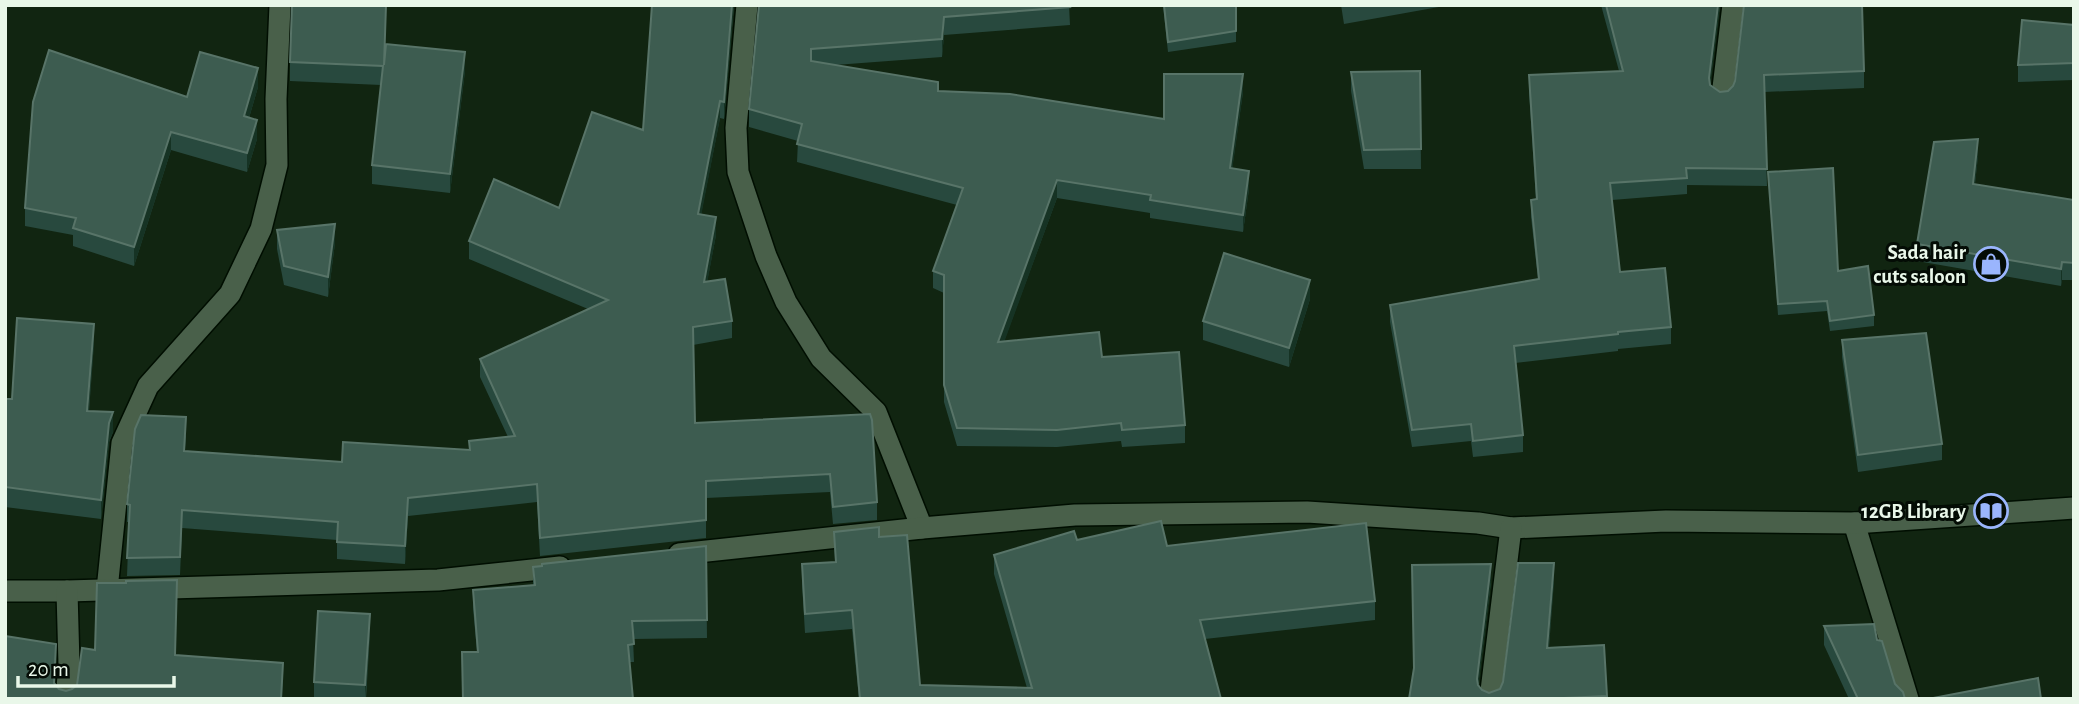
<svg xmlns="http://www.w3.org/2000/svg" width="2079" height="704" font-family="'Alegreya Sans',sans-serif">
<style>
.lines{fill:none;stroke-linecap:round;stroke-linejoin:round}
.minor-casing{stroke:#000e01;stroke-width:24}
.minor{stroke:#49604a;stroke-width:21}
.wall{fill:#28493e}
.shaded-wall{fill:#163324}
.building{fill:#3d5c50;stroke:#587468;stroke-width:2}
.labels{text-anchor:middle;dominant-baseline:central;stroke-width:6;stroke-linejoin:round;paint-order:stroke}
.poi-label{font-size:21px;font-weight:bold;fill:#e9f7e9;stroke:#040c05;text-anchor:end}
</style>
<rect width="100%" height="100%" fill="#112511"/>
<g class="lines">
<g class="minor-casing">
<g id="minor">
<path d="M747 5 736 128 738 172 766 256 786 302 821 358 876 412 922 528"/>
<path d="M1722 96 1733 5"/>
<path d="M1854 523 1908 699"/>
<path d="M679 554 922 528 1075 515 1307 512 1478 523 1511 528 1666 521 1854 523 2074 508"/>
<path d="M107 590 122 443 148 386 230 294 261 229 277 165 276 99 280 5"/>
<path d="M5 591H67L438 580 560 567"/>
<path d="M66 699 69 665 67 591"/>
<path d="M1490 699 1511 528"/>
</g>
</g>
<use href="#minor" class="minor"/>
</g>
<g class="wall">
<path d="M652 5H734L724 119 720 118 701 214 716 235 707 282 732 321V338L693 345 695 423 870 414 877 502V520L833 524 830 492 706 498V538L540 556 537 502 408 516 405 564 337 559V540L182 528 180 575 127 576 129 522H127V504L186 435 185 451 342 462 469 450V441L508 437 480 377V359L588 309 469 259V241L559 208 643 130Z"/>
<path d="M759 5H1069L1070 25 944 35 942 57 835 65 938 91 1164 119 1243 92 1232 169 1249 189 1243 232 1150 218V213L1057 198 1004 341 1102 357 1185 425V443L1122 447 1121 441 1057 447 957 446 944 402V293L933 288V271L957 205 797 162 798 141 749 127V109Z"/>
<path d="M1163 5H1236V42L1168 52Z"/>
<path d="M1341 5H1450L1344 24Z"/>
<path d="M1601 5H1720L1710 84 1720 92 1728 91 1733 86 1735 81 1744 5 1864 71V88L1764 92 1767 186 1687 185V194L1612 200 1620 272 1671 327V344L1618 349V351L1515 363 1523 435V452L1473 457 1471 441 1412 447 1390 322V305L1538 279 1531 217V200H1536L1529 92V75L1619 71Z"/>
<path d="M2074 25V80L2018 82V65Z"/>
<path d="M385 55 465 71 450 193 372 184V165L381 85 290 81V62Z"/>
<path d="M1420 71 1421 169H1364L1351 91V72Z"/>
<path d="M258 87 249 118 257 139 247 172 171 150 134 266 73 246V235L25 226V208L187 97Z"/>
<path d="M1978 156 1975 184 2074 200V280H2062L2061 286 1917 261V244Z"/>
<path d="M1768 172 1838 271 1874 315V326L1830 331 1827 311 1778 315Z"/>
<path d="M277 230 335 243 328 297 284 285 277 249Z"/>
<path d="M1310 299 1289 367 1203 340V321Z"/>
<path d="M1842 340 1942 444V460L1858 472 1842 357Z"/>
<path d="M94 343 89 411 113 432 109 442 101 519 5 507V399H12Z"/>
<path d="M834 532 879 537 920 685 1027 688 994 574V555L1077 540 1167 546 1375 601V620L1205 639 1221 699H859L852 629 805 633 802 584V564L835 562Z"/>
<path d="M706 546 707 638 633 639 634 662H629L477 652 473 608V590L533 585V567Z"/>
<path d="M1554 581 1549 647 1604 645 1607 699H1409L1491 582 1478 686 1482 690 1489 693 1500 689Z"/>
<path d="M1824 626 1877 640 1895 684 1905 699H1849L1824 645Z"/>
<path d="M370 633 366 699H314V682Z"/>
</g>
<g class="shaded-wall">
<path d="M732 5H734L724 119V102Z"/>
<path d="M1718 5H1720L1709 94V78Z"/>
<path d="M944 17V35L942 57V39Z"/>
<path d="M465 52V71L450 193V174Z"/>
<path d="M258 68V87L244 135V116Z"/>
<path d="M1243 74V92L1230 186V168Z"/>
<path d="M720 101V118L698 232V214Z"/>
<path d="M257 120V139L247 172V153Z"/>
<path d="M171 132V150L134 266V247Z"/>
<path d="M1978 139V156L1973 201V184Z"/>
<path d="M1249 171V189L1243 232V215Z"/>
<path d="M1057 180V198L998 359V342Z"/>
<path d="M716 217V235L704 300V282Z"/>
<path d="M335 224V243L328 297V277Z"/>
<path d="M2062 262V280L2061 286V269Z"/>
<path d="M1310 280V299L1289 367V348Z"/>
<path d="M94 324V343L87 430V411Z"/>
<path d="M113 412V432L109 442 101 519V500L109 423Z"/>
<path d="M408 498V516L405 564V546Z"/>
<path d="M1554 563V581L1547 666V648Z"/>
<path d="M1491 564V582L1477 697V679Z"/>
<path d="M370 614V633L365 699V685Z"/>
<path d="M283 663V684L282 699H281Z"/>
</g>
<g class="building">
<path d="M292 5H386L384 65 386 44 465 52 450 174 372 165 383 66 290 62Z"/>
<path d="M652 5H732L724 102 720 101 698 214 716 217 704 282 725 279 732 321 693 327 695 423 870 414 872 420 877 502 833 507 830 474 706 481V520L540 538 537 484 408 498 405 546 337 542 338 522 182 510 180 557 127 558 130 505 127 504 135 429 141 415 186 417 184 451 342 462 343 442 470 450 469 441 515 436 480 359 608 300 469 241 494 179 559 208 592 112 643 130Z"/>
<path d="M759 5H1069L1070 7 944 17 942 39 811 49V61L938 82V91L1010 94 1164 119V74H1243L1230 168 1249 171 1243 215 1150 200 1151 195 1057 180 998 342 1099 332 1102 357 1179 352 1185 425 1122 430 1121 423 1057 430 957 428 944 385V275L933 271 963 188 797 144 802 124 749 109Z"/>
<path d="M1164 5H1236V31L1168 42Z"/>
<path d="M1606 5H1718L1709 78 1710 85 1720 92 1728 91 1733 86 1735 81 1744 5H1862L1864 71 1764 75 1767 169 1686 168 1687 178 1610 183 1620 272 1665 268 1671 327 1618 332V334L1514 346 1523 435 1473 441 1471 424 1412 430 1390 305 1539 279 1531 200 1537 199 1529 75 1623 71Z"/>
<path d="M2022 20 2074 25V63L2018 65Z"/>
<path d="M49 50 187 97 200 52 258 68 244 116 257 120 247 153 171 132 134 247 73 228 76 218 25 208 33 102Z"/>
<path d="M1420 71 1421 149 1364 150 1351 72Z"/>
<path d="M1978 139 1973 184 2074 200V263L2062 262 2061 269 1917 244 1934 142Z"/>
<path d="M1833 168 1838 271 1868 266 1874 315 1830 321 1827 301 1778 304 1768 172Z"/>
<path d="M335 224 328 277 284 266 277 230Z"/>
<path d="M1224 253 1310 280 1289 348 1203 321Z"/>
<path d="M17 318 94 324 87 411 113 412 109 423 101 500 5 487V399H12Z"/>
<path d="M1926 333 1942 444 1858 455 1842 340Z"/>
<path d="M1161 521 1167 546 1366 523 1375 601 1200 620 1221 699H860L852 610 805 614 802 564 836 562 834 532 879 527V537L907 535 920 685 1032 688 994 555 1074 531 1077 540Z"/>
<path d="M706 546 707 620 632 621 634 644 628 645 633 699H463L462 652H478L473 590 535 585 533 567 542 566V564Z"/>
<path d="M1518 563H1554L1547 648 1604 645 1607 696 1564 698V699H1409L1414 668 1412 565 1491 564 1477 679 1478 685 1482 690 1489 693 1500 689 1503 682Z"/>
<path d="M177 580 175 655 283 663 281 699H5V636L56 644 54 683 59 689 66 691 72 689 77 685 82 648 95 650 97 583H126V581Z"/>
<path d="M318 611 370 614 365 685 314 682Z"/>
<path d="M1874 624 1877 640 1882 641 1895 684 1903 692 1905 699H1858L1824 626Z"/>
<path d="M2038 678 2041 699H1928Z"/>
</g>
<defs>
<g id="shop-ring" transform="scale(1.75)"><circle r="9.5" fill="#040c05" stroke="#9ab5fd" stroke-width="1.5"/><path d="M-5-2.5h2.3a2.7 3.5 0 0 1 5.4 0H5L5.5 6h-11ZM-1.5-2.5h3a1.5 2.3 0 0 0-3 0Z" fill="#9ab5fd"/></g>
<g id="library-ring" transform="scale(1.75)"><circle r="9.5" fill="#040c05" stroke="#9ab5fd" stroke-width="1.5"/><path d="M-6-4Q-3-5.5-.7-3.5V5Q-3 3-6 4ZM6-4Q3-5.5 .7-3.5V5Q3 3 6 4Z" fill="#9ab5fd"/></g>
</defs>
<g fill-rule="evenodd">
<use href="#shop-ring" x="1991" y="264"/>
<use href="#library-ring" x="1991" y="511"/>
</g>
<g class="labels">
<g class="poi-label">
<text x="1966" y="252">Sada hair<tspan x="1966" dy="24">cuts saloon</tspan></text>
<text x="1966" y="511">12GB Library</text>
</g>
</g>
<rect width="2079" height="704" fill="none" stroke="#e9f7e9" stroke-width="14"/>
<path d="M18 676v10h156v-10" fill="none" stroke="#e9f7e9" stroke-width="3.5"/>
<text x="28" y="676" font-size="21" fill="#e9f7e9" stroke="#040c05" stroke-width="5" paint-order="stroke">20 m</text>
</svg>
